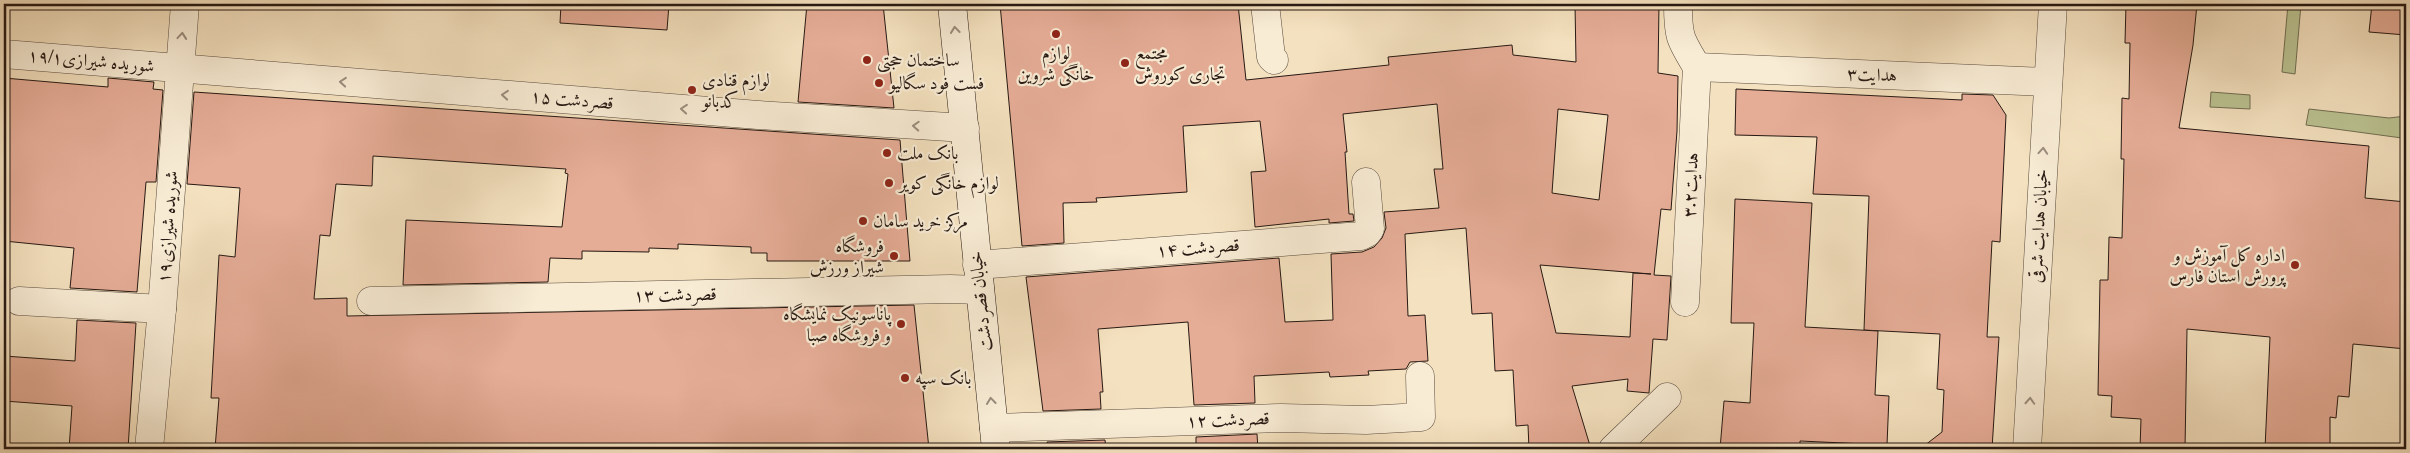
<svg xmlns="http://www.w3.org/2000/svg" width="2410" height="453" font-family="'Libre Bodoni',Amiri,serif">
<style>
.green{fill:#bbc392;stroke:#716e52}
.building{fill:#e5ac96;stroke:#271913;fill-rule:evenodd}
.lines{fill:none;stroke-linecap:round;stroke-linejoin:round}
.minor-casing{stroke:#5a4b3e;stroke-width:29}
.tertiary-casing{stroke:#5a4b3e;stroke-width:29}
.secondary-casing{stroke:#271913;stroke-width:29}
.minor{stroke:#f8ecd5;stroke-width:28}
.tertiary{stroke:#f8ecd5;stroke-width:28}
.secondary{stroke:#f8ecd5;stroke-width:28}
.oneway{stroke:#9a8d7e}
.poi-dot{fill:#8f2418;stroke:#f8ecd5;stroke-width:2}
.labels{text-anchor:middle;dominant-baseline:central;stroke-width:4.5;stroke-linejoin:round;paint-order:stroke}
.poi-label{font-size:18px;fill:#271913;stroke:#f8ecd5;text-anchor:start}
.street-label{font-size:18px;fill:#271913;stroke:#f8ecd5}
</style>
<rect width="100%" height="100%" fill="#f4e1bf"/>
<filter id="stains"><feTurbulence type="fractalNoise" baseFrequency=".004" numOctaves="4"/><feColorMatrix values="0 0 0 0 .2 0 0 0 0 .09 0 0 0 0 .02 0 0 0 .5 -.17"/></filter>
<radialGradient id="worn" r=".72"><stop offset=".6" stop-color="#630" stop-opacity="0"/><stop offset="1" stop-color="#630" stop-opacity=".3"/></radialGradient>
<g class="green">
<path d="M2288 4H2301L2295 74 2282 72Z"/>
<path d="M2211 92 2250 95V109L2210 107Z"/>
<path d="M2309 109 2389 118 2406 116V136L2402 138 2306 125Z"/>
</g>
<g class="building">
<path d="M561 4H669L667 30 560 23Z"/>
<path d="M807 4H883L894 108 798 102Z"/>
<path d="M1000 4H1238L1246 80 1389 65 1388 57 1512 45 1513 55 1576 62 1575 4H1659L1658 73 1678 76 1677 131 1671 210 1661 209 1654 275 1671 276 1667 340 1653 339 1649 393 1627 391 1628 379 1572 386 1591 449H1529L1528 425 1516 426 1513 370 1495 371 1492 313 1472 314 1466 228 1405 234 1408 316 1425 315 1428 361 1410 362 1406 369 1368 371 1369 375 1330 377 1329 372 1254 376 1255 403 1194 405 1188 322 1098 329 1103 392H1100L1101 409 1043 411 1026 277 1279 258 1285 322 1333 320 1331 254 1362 252 1374 247 1382 238 1386 228 1384 212 1439 208 1434 169H1443L1437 104 1343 114 1347 152H1345L1349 214H1353L1354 221 1329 223V219L1255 227 1251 172 1266 171 1260 121 1183 126 1187 192 1096 198 1097 202 1063 203 1064 243 1022 246ZM1558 109 1608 115 1599 200 1552 193ZM1540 265 1651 274 1633 273 1630 337 1556 333Z"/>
<path d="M2126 4H2197L2193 45 2179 128 2369 146 2365 198 2406 202V349L2353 344 2349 397 2338 396 2336 418 2330 417V449H2265L2270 337 2187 329 2185 449H2140L2141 419 2111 417 2112 396 2098 395 2100 280H2108L2109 237 2122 238 2124 159H2121L2122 98 2129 99 2130 43H2125Z"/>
<path d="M2372 4H2406V35L2369 32Z"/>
<path d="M4 78 108 87V78L154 82 153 89 163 90 156 182H146L137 292 70 288 74 248 4 241Z"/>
<path d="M1736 89 1962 100V94L1993 95 2006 115 2000 242 1992 241 1987 337H1999L1992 449H1920L1942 432 1944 390 1937 389 1940 334 1864 330 1869 196 1813 194 1817 137 1735 135Z"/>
<path d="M194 92 900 140 910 261H767V253H751V247L678 244V249L649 248V252L582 251V259L550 258 548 282 403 285 406 220 562 227 568 174 565 173 566 169 373 156 372 186 336 184 330 236 320 235 314 299 347 298V316L914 305 929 449H215L219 398H211L219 255 235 257 240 188 187 184Z"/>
<path d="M1735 199 1812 203 1805 327 1878 331 1875 395 1889 396 1887 445 1800 441V449H1720L1724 401 1750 403 1754 323H1731Z"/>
<path d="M77 320 136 323 128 449H69L72 406 4 401V356L75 361Z"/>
<path d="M1257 434 1258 449H1196V437Z"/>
<path d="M1105 440 1106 449H1048L1047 442Z"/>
</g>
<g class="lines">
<g class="minor-casing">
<g id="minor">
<path d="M1265 4 1271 57 1274 60"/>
<path d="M1678 4C1678 37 1680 39 1697 67"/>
<path d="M4 54 758 115 965 128"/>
<path d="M1697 67 2048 82"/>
<path d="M977 265 1361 236 1367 233 1370 229 1366 182"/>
<path d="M19 301 162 309"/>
<path d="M371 301 950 289 980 290"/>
<path d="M1685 302 1697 67"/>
<path d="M994 428 1281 418 1366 420 1421 417 1420 376"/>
<path d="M149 449 162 309 185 4"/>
<path d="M1613 449 1667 397"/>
</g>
</g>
<g class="tertiary-casing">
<path id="tertiary" d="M2027 449 2053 4"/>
</g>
<g class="secondary-casing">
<path id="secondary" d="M952 4 996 449"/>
</g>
<use href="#minor" class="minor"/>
<use href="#tertiary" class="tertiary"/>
<use href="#secondary" class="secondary"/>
</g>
<defs><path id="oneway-chevron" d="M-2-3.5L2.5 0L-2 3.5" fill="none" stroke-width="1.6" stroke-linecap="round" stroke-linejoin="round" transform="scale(1.25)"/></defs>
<g class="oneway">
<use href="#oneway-chevron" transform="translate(955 30) rotate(-96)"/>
<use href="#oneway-chevron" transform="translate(182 36) rotate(-85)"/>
<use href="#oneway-chevron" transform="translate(343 82) rotate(-175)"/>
<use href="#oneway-chevron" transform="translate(505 95) rotate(-175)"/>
<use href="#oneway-chevron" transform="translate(684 109) rotate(-175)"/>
<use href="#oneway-chevron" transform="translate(916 126) rotate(-177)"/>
<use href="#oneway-chevron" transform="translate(2043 151) rotate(-86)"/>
<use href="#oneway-chevron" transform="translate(991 401) rotate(-96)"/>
<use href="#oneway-chevron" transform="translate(2030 401) rotate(-87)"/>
</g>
<g class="poi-dot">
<circle cx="1056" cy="34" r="5"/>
<circle cx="867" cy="60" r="5"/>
<circle cx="1125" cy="63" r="5"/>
<circle cx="879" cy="83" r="5"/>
<circle cx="692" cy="90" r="5"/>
<circle cx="887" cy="153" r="5"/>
<circle cx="889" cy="183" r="5"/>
<circle cx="863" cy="221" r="5"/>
<circle cx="894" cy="256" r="5"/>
<circle cx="2295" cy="265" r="5"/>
<circle cx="901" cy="324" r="5"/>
<circle cx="905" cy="378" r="5"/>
</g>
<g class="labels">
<g class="poi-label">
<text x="1056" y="53" text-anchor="middle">لوازم<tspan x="1056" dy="21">خانگی شروین</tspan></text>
<text x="1135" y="53">مجتمع<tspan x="1135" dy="21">تجاری کوروش</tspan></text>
<text x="877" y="60">ساختمان حجتی</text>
<text x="702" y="80">لوازم قنادی<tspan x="702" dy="21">کدبانو</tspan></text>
<text x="889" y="83">فست فود سگالیو</text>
<text x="897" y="153">بانک ملت</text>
<text x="899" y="183">لوازم خانگی کویر</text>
<text x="873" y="221">مرکز خرید سامان</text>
<text x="884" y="246" text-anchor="end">فروشگاه<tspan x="884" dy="21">شیراز ورزش</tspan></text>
<text x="2285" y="255" text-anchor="end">اداره کل آموزش و<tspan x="2285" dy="21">پرورش استان فارس</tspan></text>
<text x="891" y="314" text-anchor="end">پاناسونیک نمایشگاه<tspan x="891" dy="21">و فروشگاه صبا</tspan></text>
<text x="915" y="378">بانک سپه</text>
</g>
<g class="street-label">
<text transform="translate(91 61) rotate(5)">شوریده شیرازی۱۹/۱</text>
<text transform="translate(1872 75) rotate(2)">هدایت۳</text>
<text transform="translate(572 100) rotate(5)">قصردشت ۱۵</text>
<text transform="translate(1691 185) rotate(-87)">هدایت۳.۲</text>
<text transform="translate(2039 226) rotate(-87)">خیابان هدایت شرقی</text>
<text transform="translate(168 227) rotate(-86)">شوریده شیرازی۱۹</text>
<text transform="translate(1198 248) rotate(-4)">قصردشت ۱۴</text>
<text transform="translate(675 295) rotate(-1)">قصردشت ۱۳</text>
<text transform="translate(981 301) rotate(-96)">خیابان قصردشت</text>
<text transform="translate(1228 420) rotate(-2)">قصردشت ۱۲</text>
</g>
</g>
<rect width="2410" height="453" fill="none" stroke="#f4e1bf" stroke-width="20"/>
<rect x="5" y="5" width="2400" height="443" fill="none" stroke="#271913" stroke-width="2.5"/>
<rect x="10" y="10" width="2390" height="433" fill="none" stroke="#271913"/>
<rect width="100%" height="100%" filter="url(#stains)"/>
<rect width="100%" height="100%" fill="url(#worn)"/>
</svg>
